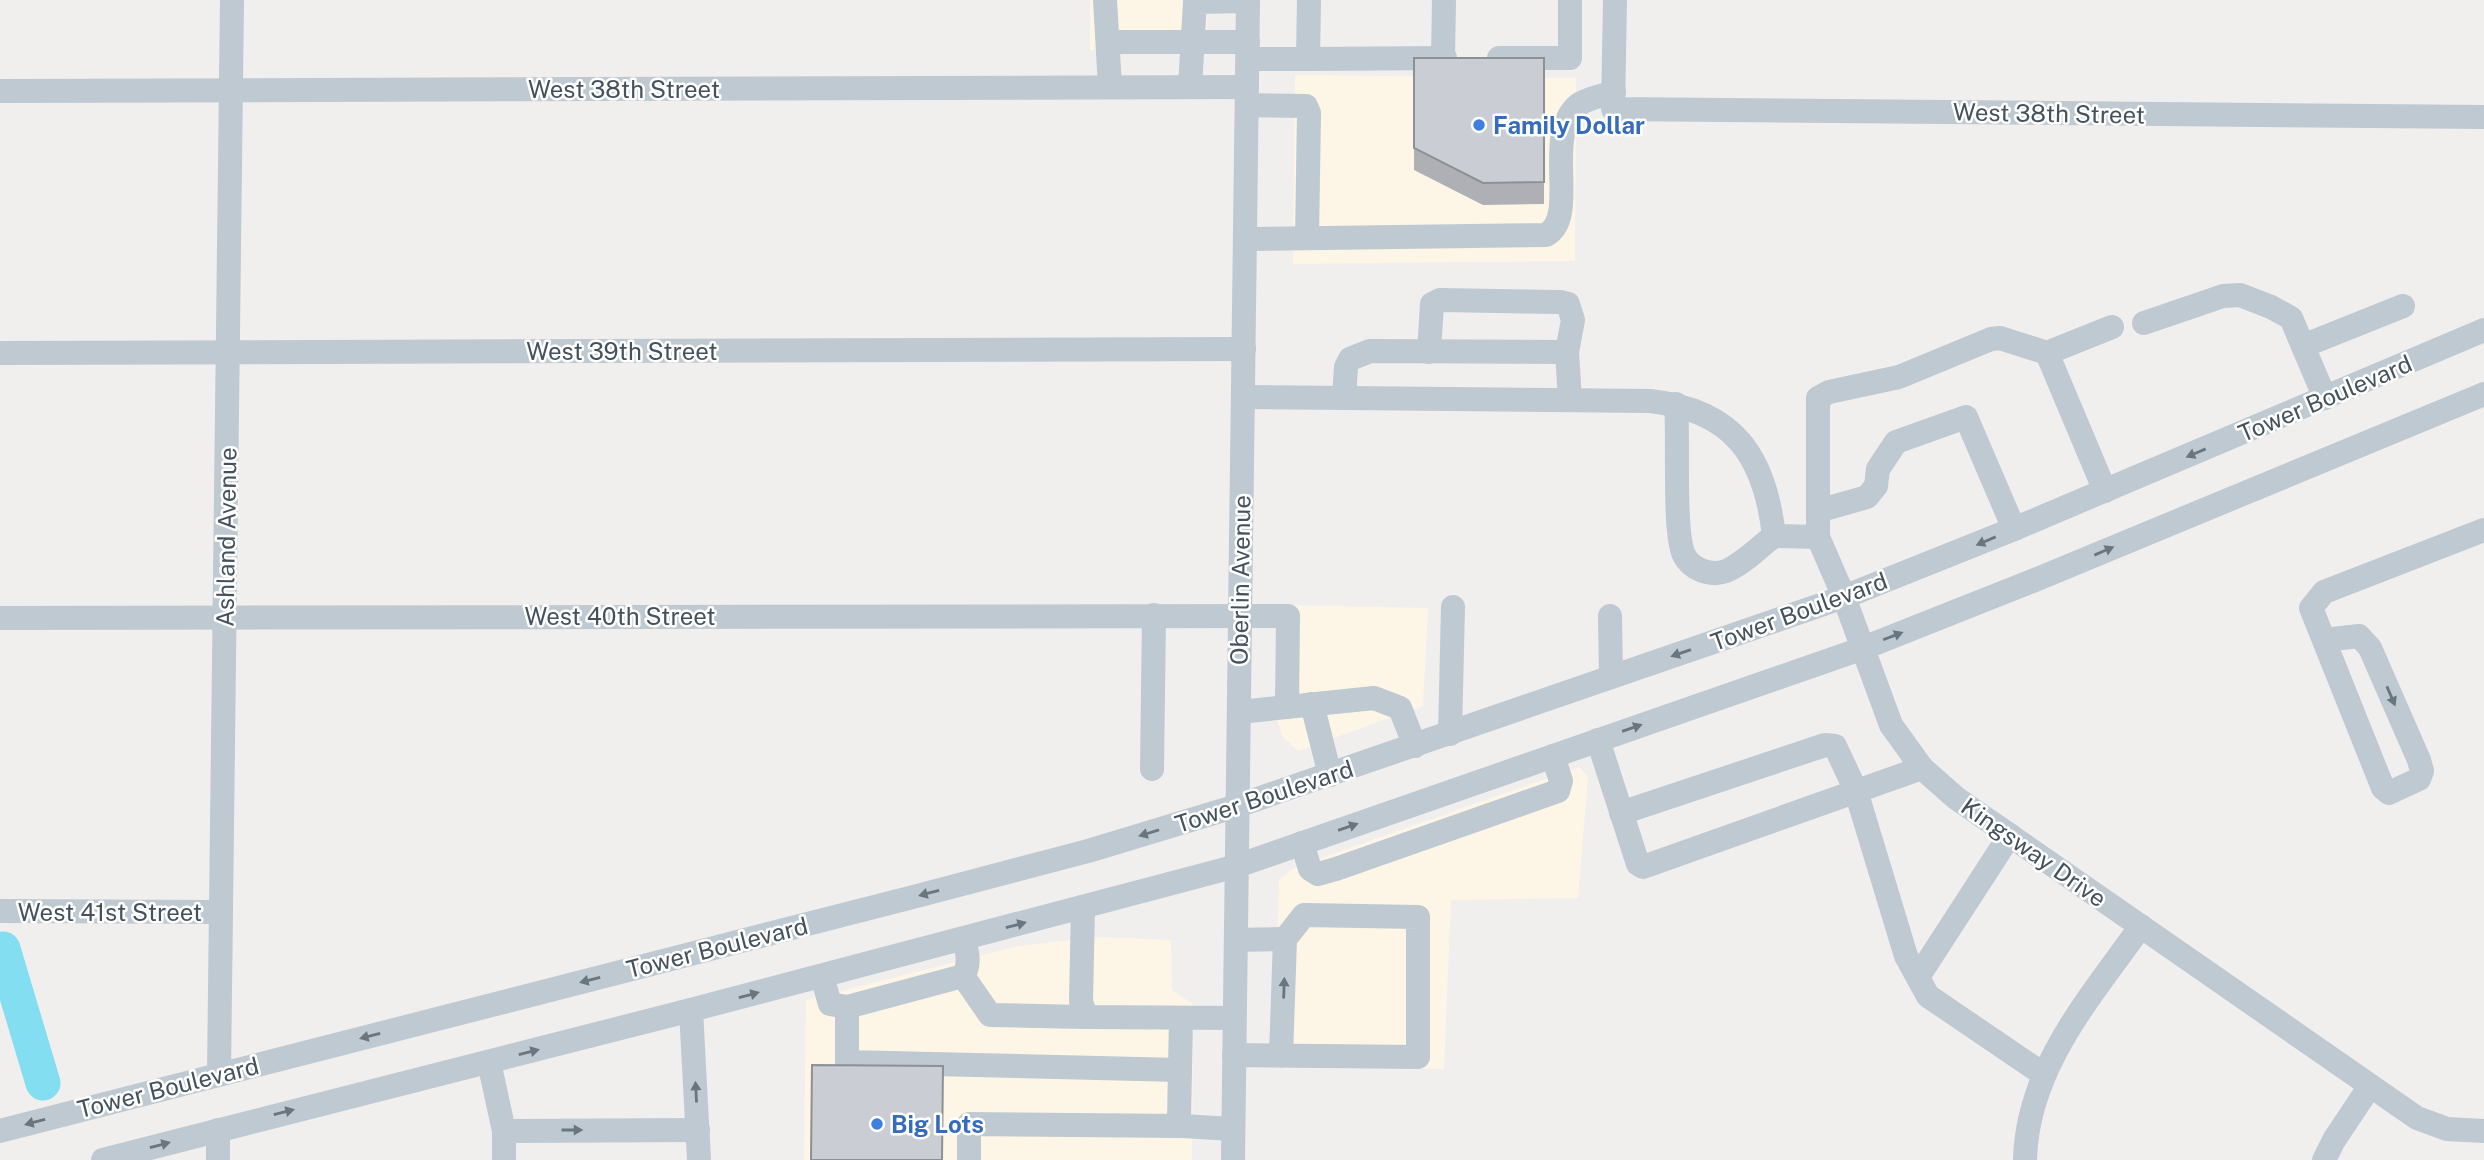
<svg xmlns="http://www.w3.org/2000/svg" width="2484" height="1160" font-family="'Public Sans',sans-serif">
<style>
.commercial{fill:#fdf5e6}
.lines{fill:none;stroke-linecap:round;stroke-linejoin:round}
.river{stroke:#84def1;stroke-width:35}
.minor{stroke:#bec9d1;stroke-width:24}
.wall{fill:#aeb0b5}
.building{fill:#cacdd3;stroke:#8d9094;stroke-width:2}
.oneway{fill:#697680}
.shop-dot{fill:#3f7fe0;stroke:#fff;stroke-width:2.5}
.labels{text-anchor:middle;dominant-baseline:central;stroke-width:5;stroke-linejoin:round;paint-order:stroke}
.street-label{font-size:24px;fill:#45525d;stroke:#fff}
.shop-label{font-size:24px;font-weight:bold;fill:#366cbe;stroke:#fff;text-anchor:start}
</style>
<rect width="100%" height="100%" fill="#f1eeee"/>
<g class="commercial">
<path d="M1090 0H1207V52L1090 50Z"/>
<path d="M1295 75 1576 78 1575 261 1293 264Z"/>
<path d="M1277 605 1428 608 1423 706 1298 751 1283 737 1278 723Z"/>
<path d="M1579 767 1588 776 1578 898 1451 900 1444 1069 1275 1068 1279 879 1296 867Z"/>
<path d="M1100 937 1171 940 1172 990 1193 1004 1192 1160H804L806 1000 1018 946Z"/>
</g>
<g class="lines">
<path class="river" d="M3 949 43 1083"/>
<g class="minor">
<path d="M1105 0 1110 87"/>
<path d="M1615 0 1613 109 2484 117"/>
<path d="M1108 42H1248"/>
<path d="M1443 58 1444 0"/>
<path d="M1499 58H1570V0"/>
<path d="M1248 59H1308L1309 0"/>
<path d="M1308 59 1445 58"/>
<path d="M1190 87 1195 2 1248 1"/>
<path d="M0 91 1247 87"/>
<path d="M1247 105 1306 106 1309 113 1307 238"/>
<path d="M1245 239 1546 235C1580 216 1542 136 1578 105 1587 98 1603 96 1614 92"/>
<path d="M2144 323 2223 296 2240 295 2271 307 2291 318 2325 398"/>
<path d="M2303 346 2403 306"/>
<path d="M1429 352 1432 304 1440 300 1560 302 1568 304 1573 320 1567 352"/>
<path d="M0 353 1244 349"/>
<path d="M2047 353 2112 327"/>
<path d="M1243 397 1650 401C1734 410 1765 456 1774 536L1818 537"/>
<path d="M1344 398 1346 367 1350 359 1370 351 1567 352 1570 400"/>
<path d="M1676 404C1679 437 1673 532 1684 555 1691 569 1710 577 1726 571 1743 564 1759 547 1774 536"/>
<path d="M2105 491 2047 353 2000 338 1991 339 1899 377 1829 392 1818 398V537L1844 597 1891 725 1922 768 1956 798 2417 1118 2447 1129 2484 1131"/>
<path d="M1818 511 1867 497 1876 486 1878 469 1896 442 1966 417 2014 529"/>
<path d="M1610 616 1611 677"/>
<path d="M0 618 1288 616 1287 707"/>
<path d="M2324 640 2359 636 2370 648 2419 760 2422 771 2419 779 2389 793 2383 788 2311 608 2324 592 2484 530"/>
<path d="M1312 704 1330 775"/>
<path d="M1239 712 1374 698 1400 708 1415 746"/>
<path d="M1450 734 1453 607"/>
<path d="M1598 740 1638 864 1643 867 1922 768"/>
<path d="M1152 769 1154 615"/>
<path d="M1621 813 1825 745 1835 746 1856 791 1906 956 1928 996 2043 1074"/>
<path d="M1302 843 1310 869 1318 874 1336 869 1558 791 1561 781 1553 756"/>
<path d="M1083 907 1081 1001 1086 1017 1234 1018"/>
<path d="M0 911 221 912"/>
<path d="M1236 940 1285 939"/>
<path d="M822 976 830 1004 847 1007 963 976C971 964 967 952 964 939"/>
<path d="M963 976 990 1015 1086 1017"/>
<path d="M1918 977 2010 835"/>
<path d="M847 1007V1062L1180 1070"/>
<path d="M691 1010 699 1160"/>
<path d="M1181 1018 1179 1121 1182 1126 1233 1129"/>
<path d="M1234 1055 1418 1057V917L1304 915 1285 939 1281 1056"/>
<path d="M489 1062 504 1131V1160"/>
<path d="M219 1074 232 0"/>
<path d="M0 1131 917 896 1088 851 1237 806 1844 597 2014 529 2484 330"/>
<path d="M504 1131 698 1130"/>
<path d="M103 1160 691 1010 1237 866 1861 649 2030 582 2484 394"/>
<path d="M218 1160V1130"/>
<path d="M969 1160V1124L1182 1126"/>
<path d="M1233 1160 1248 0"/>
<path d="M2025 1160C2027 1068 2090 998 2141 926"/>
<path d="M2324 1160 2334 1140 2370 1086"/>
</g>
</g>
<path class="wall" d="M1414 58H1544V204L1483 205 1414 170Z"/>
<g class="building">
<path d="M1414 58H1544V182L1483 183 1414 148Z"/>
<path d="M812 1065 943 1066 942 1160H811Z"/>
</g>
<defs><path id="oneway-solid" d="M-6-.8H1V-3.2L6.5 0L1 3.2V.8H-6Z" transform="scale(1.75)"/></defs>
<g class="oneway">
<use href="#oneway-solid" transform="translate(2196 453) rotate(157)"/>
<use href="#oneway-solid" transform="translate(1986 541) rotate(157)"/>
<use href="#oneway-solid" transform="translate(2104 551) rotate(-23)"/>
<use href="#oneway-solid" transform="translate(1893 636) rotate(-21)"/>
<use href="#oneway-solid" transform="translate(1681 653) rotate(161)"/>
<use href="#oneway-solid" transform="translate(2391 696) rotate(67)"/>
<use href="#oneway-solid" transform="translate(1632 728) rotate(-19)"/>
<use href="#oneway-solid" transform="translate(1348 827) rotate(-19)"/>
<use href="#oneway-solid" transform="translate(1149 833) rotate(163)"/>
<use href="#oneway-solid" transform="translate(929 893) rotate(165)"/>
<use href="#oneway-solid" transform="translate(1016 925) rotate(-15)"/>
<use href="#oneway-solid" transform="translate(590 980) rotate(166)"/>
<use href="#oneway-solid" transform="translate(1284 988) rotate(-88)"/>
<use href="#oneway-solid" transform="translate(749 995) rotate(-15)"/>
<use href="#oneway-solid" transform="translate(370 1036) rotate(166)"/>
<use href="#oneway-solid" transform="translate(529 1052) rotate(-14)"/>
<use href="#oneway-solid" transform="translate(696 1092) rotate(-93)"/>
<use href="#oneway-solid" transform="translate(284 1112) rotate(-14)"/>
<use href="#oneway-solid" transform="translate(35 1122) rotate(165)"/>
<use href="#oneway-solid" transform="translate(572 1130)"/>
<use href="#oneway-solid" transform="translate(160 1145) rotate(-15)"/>
</g>
<g class="shop-dot">
<circle cx="1479" cy="125" r="7"/>
<circle cx="877" cy="1124" r="7"/>
</g>
<g class="labels">
<g class="street-label">
<text x="624" y="89">West 38th Street</text>
<text transform="translate(2049 113) rotate(1)">West 38th Street</text>
<text x="622" y="351">West 39th Street</text>
<text transform="translate(2325 398) rotate(-23)">Tower Boulevard</text>
<text transform="translate(226 537) rotate(-89)">Ashland Avenue</text>
<text transform="translate(1240 580) rotate(-89)">Oberlin Avenue</text>
<text transform="translate(1799 611) rotate(-20)">Tower Boulevard</text>
<text x="620" y="616">West 40th Street</text>
<text transform="translate(1264 796) rotate(-18)">Tower Boulevard</text>
<text transform="translate(2034 852) rotate(35)">Kingsway Drive</text>
<text x="110" y="912">West 41st Street</text>
<text transform="translate(717 947) rotate(-14)">Tower Boulevard</text>
<text transform="translate(168 1087) rotate(-14)">Tower Boulevard</text>
</g>
<g class="shop-label">
<text x="1493" y="125">Family Dollar</text>
<text x="891" y="1124">Big Lots</text>
</g>
</g>
</svg>
